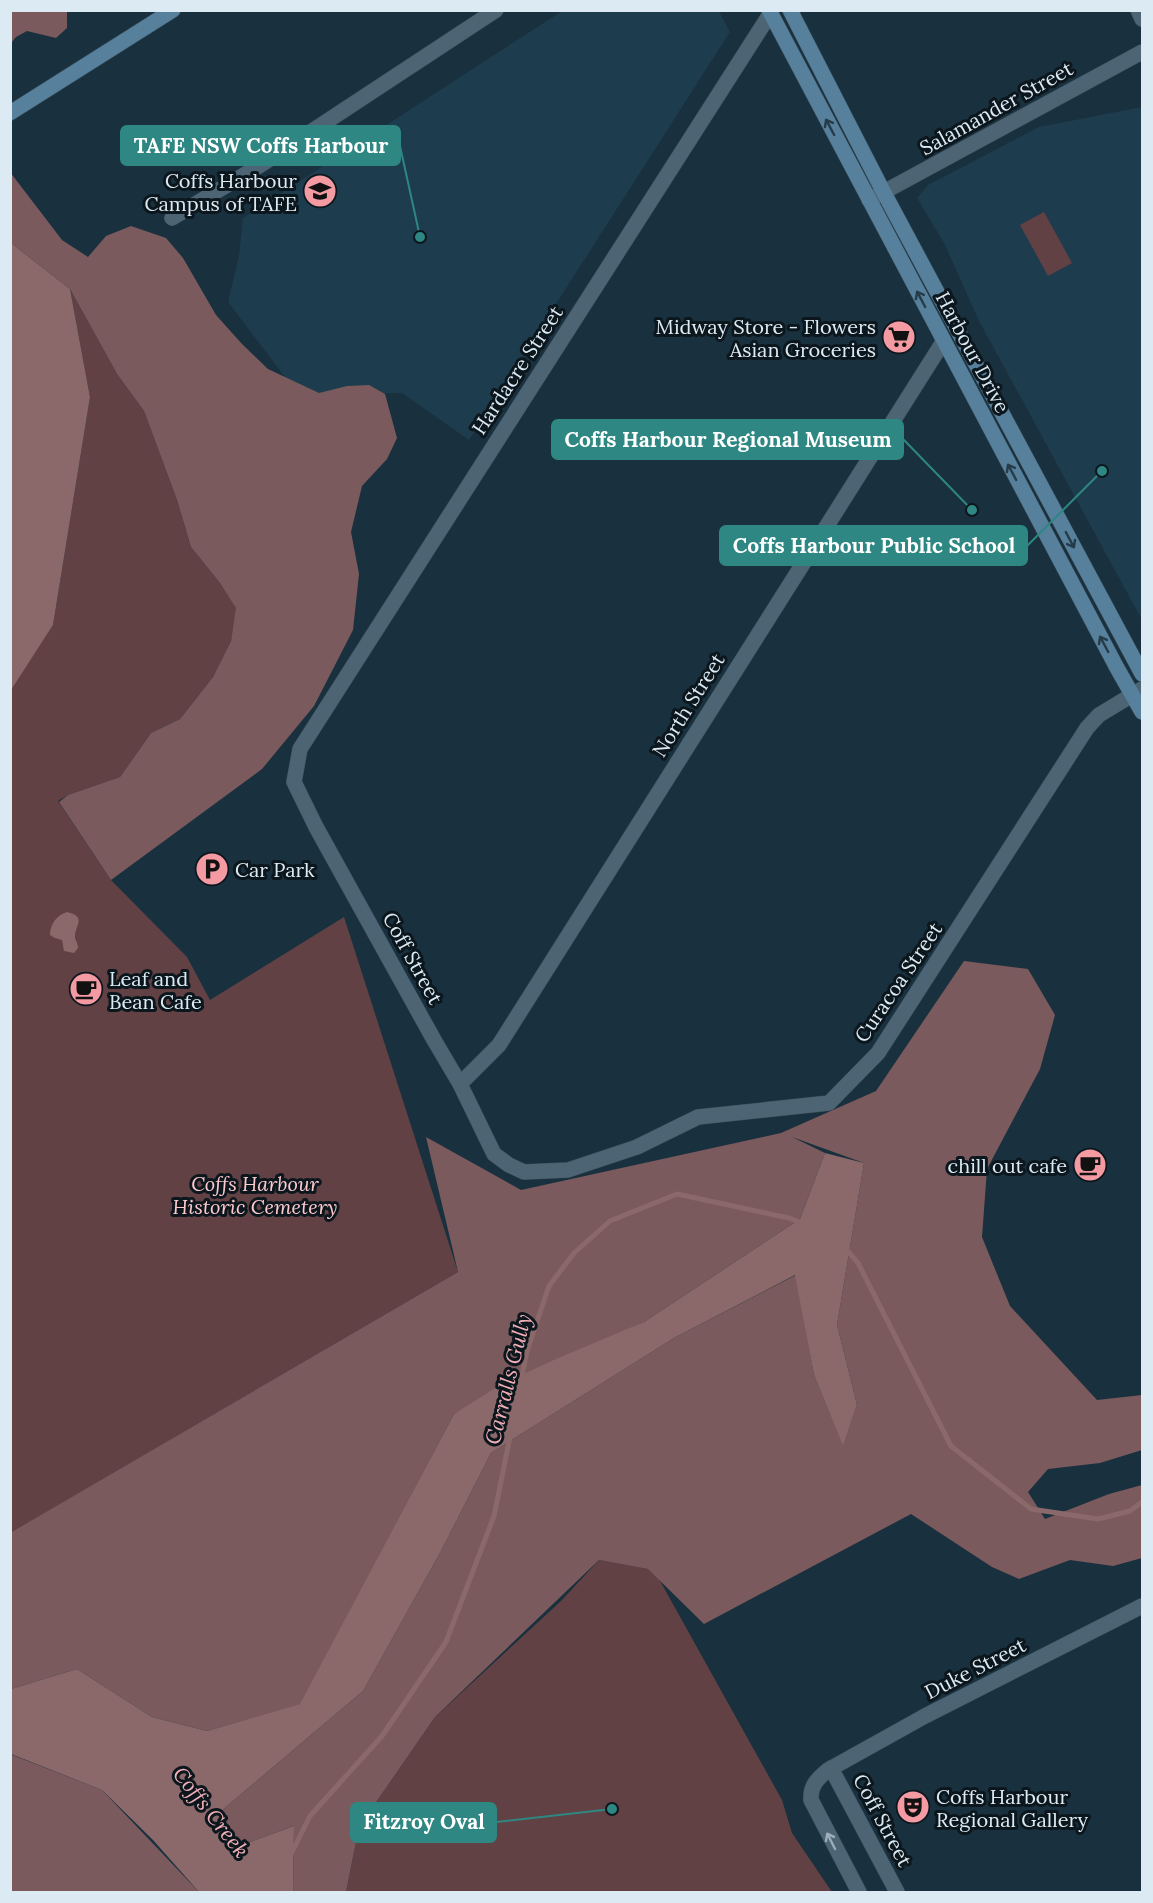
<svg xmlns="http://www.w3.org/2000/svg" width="1153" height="1903" font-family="Lora,serif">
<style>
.built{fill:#1d3c4d}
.green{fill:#614144}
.forest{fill:#7b5a5d}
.water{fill:#8b696b}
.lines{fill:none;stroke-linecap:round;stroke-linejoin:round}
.stream{stroke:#8b696b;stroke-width:5}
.street-casing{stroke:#3b4e5a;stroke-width:16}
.secondary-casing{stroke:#3b4e5a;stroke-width:16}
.street{stroke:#4c6474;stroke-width:15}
.secondary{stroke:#56809b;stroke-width:15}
.oneway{stroke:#263b49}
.oneway2{stroke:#9baeba}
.labels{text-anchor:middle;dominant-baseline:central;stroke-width:6;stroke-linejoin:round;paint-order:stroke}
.street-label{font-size:20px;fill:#dceaf4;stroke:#0c161d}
.poi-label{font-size:20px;fill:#dceaf4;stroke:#0c161d;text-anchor:end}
.park-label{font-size:20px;font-style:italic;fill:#fecace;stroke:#0c161d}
.water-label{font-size:21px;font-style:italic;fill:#f0b0b6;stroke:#0c161d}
.leader{fill:none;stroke:#2e8782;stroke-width:2}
.callout-dot{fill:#2e8782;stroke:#0c161d;stroke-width:2}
.callout{fill:#2e8782;stroke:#2e8782;stroke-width:2}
.callout-label{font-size:21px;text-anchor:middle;font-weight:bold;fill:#fff}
</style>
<rect width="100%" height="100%" fill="#19303e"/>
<g class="built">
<path d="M562 11H719L730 32 469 440 402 393H297L228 302 239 256 243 218Z"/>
<path d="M1142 107V620L979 321 945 245 917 198 928 185 1039 127Z"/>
</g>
<g class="green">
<path d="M1044 212 1072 263 1048 276 1020 225Z"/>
<path d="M70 289 117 374 144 411 177 500 191 547 220 583 237 608 231 641 213 677 180 719 151 733 120 777 68 795 58 801 111 880 187 957 210 1000 344 917 458 1272 11 1533 10 690 53 625 90 397Z"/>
<path d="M599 1560 654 1570 782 1800 792 1833 832 1892H346L359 1827 435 1717 561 1601Z"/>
</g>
<g class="forest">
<path d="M11 10 67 11V28L56 38 27 31 16 37 11 43Z"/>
<path d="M10 172 62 240 88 257 106 236 131 226 166 238 183 258 216 315 242 344 268 369 319 393 347 386 369 385 385 394 397 438 387 459 362 486 351 532 359 574 353 630 314 706 262 769 111 880 59 802 68 795 120 777 151 733 180 719 213 677 231 641 236 608 220 583 191 547 177 500 144 411 117 374 70 289 11 243Z"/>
<path d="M964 961 1028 969 1055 1015 1040 1069 987 1169 982 1237 1010 1306 1097 1400 1142 1395V1450L1100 1463 1048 1469 1028 1492 1045 1519 1109 1494 1142 1485V1558L1113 1566 1070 1560 1019 1579 992 1567 911 1514 704 1624 648 1569 599 1560 435 1717 359 1827 346 1892H293L294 1826 242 1845 220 1812 363 1691 440 1553 491 1453 674 1338 796 1275 814 1375 843 1445 857 1405 837 1325 864 1163 792 1137 825 1153 800 1219 644 1322 454 1414 301 1704 207 1731 152 1717 77 1669 11 1689 10 1533 458 1272 426 1137 521 1190 781 1133 876 1091Z"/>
<path d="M10 1754 102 1790 199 1892H11Z"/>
</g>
<g class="water">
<path d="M11 243 70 289 90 397 53 625 11 690Z"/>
<path d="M67 912C88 917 74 926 75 938 76 941 78 944 78 948L74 953 64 951 62 940 55 938 50 935C50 924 57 915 67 912Z"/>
<path d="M825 1153 864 1163 837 1325 857 1405 843 1446 814 1375 795 1275 674 1338 491 1453 440 1553 363 1691 220 1812 242 1845 294 1826 293 1892H199L153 1840 102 1790 11 1754V1689L77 1669 152 1717 207 1731 300 1704 454 1414 500 1385 556 1359 644 1322 800 1219Z"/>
</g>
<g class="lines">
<g class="stream">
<path d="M846 1249 858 1263 951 1446 1031 1509 1098 1519 1130 1511 1142 1502"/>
<path d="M521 1380 527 1351 549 1286 574 1253 610 1221 677 1194 789 1218 802 1223"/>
<path d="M291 1854 310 1816 382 1736 446 1642 494 1516 510 1437"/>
</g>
<g class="street-casing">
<g id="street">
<path d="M1138 10 1142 19"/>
<path d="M770 14 300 749 294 782 316 827 434 1040 460 1084 494 1154 509 1165 524 1172 568 1170 637 1147 698 1117 829 1103 878 1053 1087 728 1099 715 1142 689"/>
<path d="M869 200 1142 52"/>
<path d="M172 218 259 166 496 10"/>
<path d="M460 1084 499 1045 943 342"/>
<path d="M831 1768 897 1892"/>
<path d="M859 1892 811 1800C810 1786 817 1779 828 1770L925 1716 1142 1606"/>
</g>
</g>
<g class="secondary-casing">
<g id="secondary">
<path d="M769 10 1117 668 1142 712"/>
<path d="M790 10 884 193 1142 674"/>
<path d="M10 113 173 10"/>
</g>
</g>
<use href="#street" class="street"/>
<use href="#secondary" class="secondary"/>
</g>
<defs><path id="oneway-shaft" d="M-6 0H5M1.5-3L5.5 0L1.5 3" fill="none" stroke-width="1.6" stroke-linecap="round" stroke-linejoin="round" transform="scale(1.5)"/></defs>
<g class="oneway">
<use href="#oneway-shaft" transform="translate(830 127) rotate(-118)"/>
<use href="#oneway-shaft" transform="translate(921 299) rotate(-118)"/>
<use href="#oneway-shaft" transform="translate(1012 472) rotate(-118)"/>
<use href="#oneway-shaft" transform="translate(1070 540) rotate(62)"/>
<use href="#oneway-shaft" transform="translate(1104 644) rotate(-118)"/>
</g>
<use class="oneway2" href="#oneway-shaft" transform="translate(831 1841) rotate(-117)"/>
<defs>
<g id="university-disc" transform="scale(1.725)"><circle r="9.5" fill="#f49aa3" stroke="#0c161d"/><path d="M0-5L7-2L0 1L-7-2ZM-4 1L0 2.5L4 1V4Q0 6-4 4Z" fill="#111"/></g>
<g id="supermarket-disc" transform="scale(1.725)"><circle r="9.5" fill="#f49aa3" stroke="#0c161d"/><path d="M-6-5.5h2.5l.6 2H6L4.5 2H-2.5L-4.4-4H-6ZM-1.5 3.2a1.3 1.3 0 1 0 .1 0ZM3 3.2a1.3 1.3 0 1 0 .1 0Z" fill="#111"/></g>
<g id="parking-disc" transform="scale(1.725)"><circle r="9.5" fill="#f49aa3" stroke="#0c161d"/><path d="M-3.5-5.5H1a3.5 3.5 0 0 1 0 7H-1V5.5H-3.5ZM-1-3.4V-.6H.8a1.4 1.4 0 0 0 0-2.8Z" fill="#111"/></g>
<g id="cafe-disc" transform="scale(1.725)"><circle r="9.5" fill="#f49aa3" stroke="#0c161d"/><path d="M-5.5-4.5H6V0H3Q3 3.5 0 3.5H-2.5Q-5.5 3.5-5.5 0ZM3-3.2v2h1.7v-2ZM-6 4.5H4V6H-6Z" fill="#111"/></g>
<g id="theatre-disc" transform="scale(1.725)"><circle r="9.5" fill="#f49aa3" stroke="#0c161d"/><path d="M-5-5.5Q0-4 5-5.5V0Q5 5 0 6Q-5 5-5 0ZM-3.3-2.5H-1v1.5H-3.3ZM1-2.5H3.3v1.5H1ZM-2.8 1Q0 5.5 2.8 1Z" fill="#111"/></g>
</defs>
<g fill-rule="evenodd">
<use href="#university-disc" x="320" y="191"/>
<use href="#supermarket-disc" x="899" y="337"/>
<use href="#parking-disc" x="212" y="869"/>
<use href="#cafe-disc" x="86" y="989"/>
<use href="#cafe-disc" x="1090" y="1165"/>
<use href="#theatre-disc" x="913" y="1807"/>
</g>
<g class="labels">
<g class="street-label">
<text transform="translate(996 108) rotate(-29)">Salamander Street</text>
<text transform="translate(973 352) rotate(62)">Harbour Drive</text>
<text transform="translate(517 370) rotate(-57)">Hardacre Street</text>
<text transform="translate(688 705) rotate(-58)">North Street</text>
<text transform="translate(413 958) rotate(61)">Coff Street</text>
<text transform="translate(898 982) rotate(-56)">Curacoa Street</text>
<text transform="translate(975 1668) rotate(-27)">Duke Street</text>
<text transform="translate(883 1820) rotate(62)">Coff Street</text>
</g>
<g class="poi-label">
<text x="297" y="180">Coffs Harbour<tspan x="297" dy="23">Campus of TAFE</tspan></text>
<text x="876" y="326">Midway Store - Flowers<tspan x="876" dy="23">Asian Groceries</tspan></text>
<text x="235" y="869" text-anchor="start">Car Park</text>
<text x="109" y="978" text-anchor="start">Leaf and<tspan x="109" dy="23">Bean Cafe</tspan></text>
<text x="1067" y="1165">chill out cafe</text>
<text x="936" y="1796" text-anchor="start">Coffs Harbour<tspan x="936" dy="23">Regional Gallery</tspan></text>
</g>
<g class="park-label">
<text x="255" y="1183">Coffs Harbour<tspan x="255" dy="23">Historic Cemetery</tspan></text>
</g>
<g class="water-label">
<text transform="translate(508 1379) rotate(-76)">Carralls Gully</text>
<text transform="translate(211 1812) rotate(52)">Coffs Creek</text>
</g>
</g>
<path class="leader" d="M420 237L400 146M972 510L903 439M1102 471L1027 546M612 1809L496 1822"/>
<g class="callout-dot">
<circle cx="420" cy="237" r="6"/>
<circle cx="972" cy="510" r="6"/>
<circle cx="1102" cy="471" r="6"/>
<circle cx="612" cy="1809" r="6"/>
</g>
<g class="callout">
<rect x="121" y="126" width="279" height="39" rx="6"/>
<rect x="552" y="420" width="351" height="39" rx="6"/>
<rect x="720" y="526" width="307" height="39" rx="6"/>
<rect x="351" y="1803" width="145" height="39" rx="6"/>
</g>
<g class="callout-label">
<text x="261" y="153">TAFE NSW Coffs Harbour</text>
<text x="728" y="447">Coffs Harbour Regional Museum</text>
<text x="874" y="553">Coffs Harbour Public School</text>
<text x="424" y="1829">Fitzroy Oval</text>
</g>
<rect width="1153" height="1903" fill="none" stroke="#dceaf4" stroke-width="24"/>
</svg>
